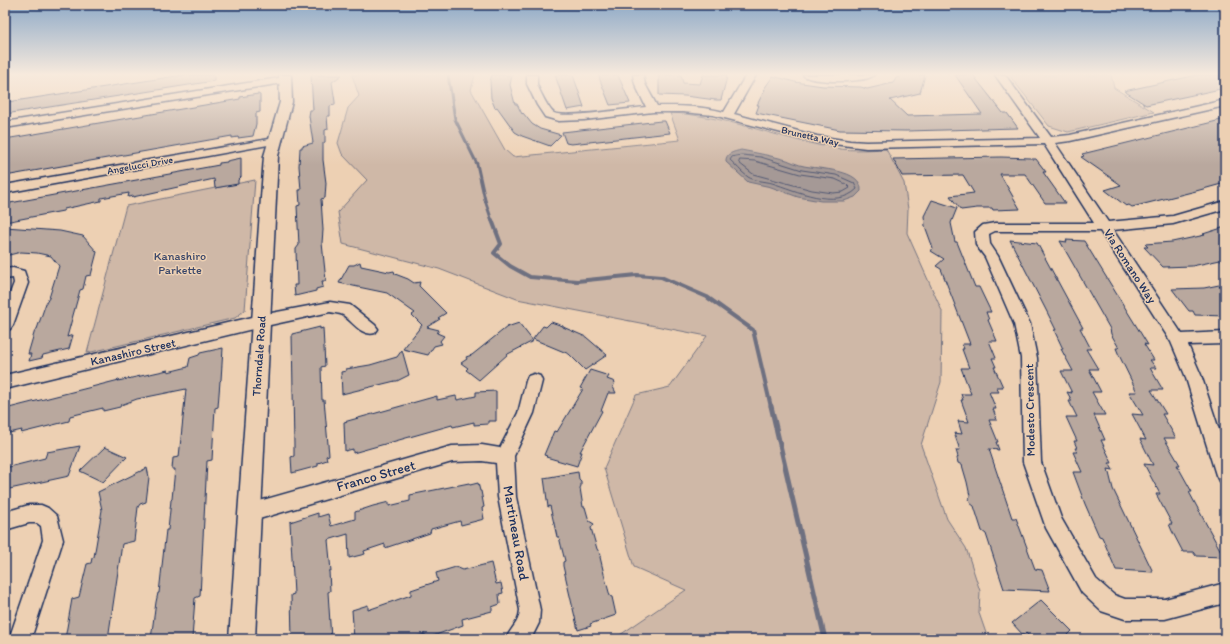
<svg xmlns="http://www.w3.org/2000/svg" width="1230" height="644" font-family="Itim,sans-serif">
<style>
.green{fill:#cfb8a7;stroke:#757482}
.water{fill:#a59996;stroke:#6e6f80}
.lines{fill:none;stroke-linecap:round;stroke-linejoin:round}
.shore{stroke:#525974;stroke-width:1}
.stream-far2{stroke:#6e6f80;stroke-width:3}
.stream-far1{stroke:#6e6f80;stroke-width:4}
.stream{stroke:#6e6f80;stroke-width:5}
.building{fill:#b9a89e;stroke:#1b2f5e}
.minor-casing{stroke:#1b2f5e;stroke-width:3}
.tertiary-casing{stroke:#1b2f5e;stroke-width:3}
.minor{fill:#edd0b3;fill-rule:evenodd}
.tertiary{fill:#edd0b3;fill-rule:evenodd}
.labels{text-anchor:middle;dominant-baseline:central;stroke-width:3;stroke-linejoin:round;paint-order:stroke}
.far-street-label{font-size:10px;fill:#1b2f5e;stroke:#edd0b3}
.park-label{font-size:12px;fill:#364469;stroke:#edd0b3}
.street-label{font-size:12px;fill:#1b2f5e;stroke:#edd0b3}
.near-street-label{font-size:14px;fill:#1b2f5e;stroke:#edd0b3}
</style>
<rect width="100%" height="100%" fill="#edd0b3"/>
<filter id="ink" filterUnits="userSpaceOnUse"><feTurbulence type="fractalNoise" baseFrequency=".025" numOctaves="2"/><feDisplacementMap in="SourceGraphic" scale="8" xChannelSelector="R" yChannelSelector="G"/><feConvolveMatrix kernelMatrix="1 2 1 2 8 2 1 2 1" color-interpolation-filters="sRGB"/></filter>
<g filter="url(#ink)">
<g class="green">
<path d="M352 75H475L471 90 505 150 513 157 680 140 670 113C724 115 774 137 828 147 847 151 866 150 886 149L904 183 908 209 907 233 942 311 941 382 921 445 947 519 966 548 980 591 979 613 988 639H614L686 590 634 567 604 468 636 395 670 387 707 336 517 299 439 269 343 244 338 212 367 180 342 154 338 143 348 108 359 96Z"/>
<path d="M1009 75H1111L1114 88 1154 112 1068 132 1049 126Z"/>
<path d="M255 180 245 310 235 318 87 353 126 206Z"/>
</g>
<path class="water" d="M741 150C757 153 772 156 787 160 792 162 798 165 804 166 818 169 863 169 861 191L855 197 844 201H821L798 197 771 187 748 182 726 162C725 153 734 152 741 150Z"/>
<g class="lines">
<g class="shore">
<path d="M742 155 761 157 802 170 836 175 854 183 857 189C836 210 795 190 772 183 765 181 754 181 748 177 741 172 736 165 730 160L732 157Z"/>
<path d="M740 160 755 161 800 174 835 179 846 184 850 188 843 192 833 193 812 190 753 174 739 163Z"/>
</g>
<path class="stream-far2" d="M448 75 455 119 477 164 485 200 492 221"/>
<path class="stream-far1" d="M492 220 501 244 494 253 510 266 530 277 577 281 637 275 661 277 707 297 753 330 771 407"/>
<path class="stream" d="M771 406 825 639"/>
</g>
<g class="building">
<path d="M183 75H214V81L5 114V108L8 102Z"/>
<path d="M311 75H342L332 82 335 102V105L330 106V116H327L328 129 325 130V142L323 143V160L326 183 325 198 321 199 323 230 322 243 326 281H322L323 287 316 289V291L295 296 294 285H297L296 249 299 245 297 206 300 205 299 190H301L299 166 300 148H302V146L313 143 309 116 310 110H313Z"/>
<path d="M492 75H512L510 85 515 104H517L522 114 523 113 532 124 540 129 561 135 550 146 522 136 515 132 497 107 495 108 491 98 490 81Z"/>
<path d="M555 75H573L584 107 567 110Z"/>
<path d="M599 75H618L630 103 610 105 600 80Z"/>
<path d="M659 75H681L683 83 700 84 703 75H726V76L727 77 721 100H716L685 96 659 95Z"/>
<path d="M900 75H925L920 93 890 100 907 116 982 114 955 75H973L1003 113H1007L1018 128 906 131 840 130 756 113 759 105H757L765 89H764L773 76 795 82 823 86 861 87 867 89 893 83 897 77 899 78Z"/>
<path d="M1197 75H1225V88L1146 105 1124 91Z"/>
<path d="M258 94 260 95V112L256 113V124L253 136 238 138V137L232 138V136L5 176V139L240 99V97Z"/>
<path d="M1225 119V183L1196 191 1132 207 1129 205 1126 206 1105 190 1121 185 1081 157 1084 156 1082 154Z"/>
<path d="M661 121H665L670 133 571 144 566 143 562 132Z"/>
<path d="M1001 157 1031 158 1032 159H1036L1046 172H1043L1065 203H1045L1025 174H1000L1020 209 993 210 992 208H977L961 210 950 196 974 193 963 175 902 176 893 159Z"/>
<path d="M241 158V177L238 180V184L215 188 214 179 133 197 134 196 128 197 129 193 101 198V201L64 209 63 211 5 222V206L10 205V203L219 165V163L227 162V161Z"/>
<path d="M932 200 957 208 951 223 955 242H957L975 287H979L991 312H986L989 320H988L997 341H989L996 358H992L996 367H994L1003 387H996L999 392H989L996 409H993L997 420H989L998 442H996L999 450 989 449 1012 518H1016L1035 569 1042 570 1050 591 1004 589 986 534 982 531 974 506 970 503 969 498 970 496 967 482 962 465 958 463 957 458 958 457 956 450H960L954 433 962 434 958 421 969 422 961 400H963L961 394H971L961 368H969L962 349H964L962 344H970L941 269 936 266 944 259 931 251 933 248 925 226 924 216Z"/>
<path d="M5 227 60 231 83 236 97 252 91 275 86 276 83 289 80 290 67 337 73 335 69 349 43 355 42 358 29 361 31 354H28L35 330 37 329 46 303 49 298 59 266 51 256 37 253 21 252 5 256Z"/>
<path d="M1225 227V259L1192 266 1163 267 1144 247H1148L1145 244 1172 242 1205 235 1203 234Z"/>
<path d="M1010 240 1037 243 1083 328H1080L1091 349H1086L1098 369H1089L1101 392H1092L1105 415H1094L1105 440H1101L1112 463H1109L1113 470 1108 469 1113 489 1153 572 1116 570 1102 537 1099 536 1085 504 1073 472H1082L1073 452H1077L1075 448H1077L1074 441H1077L1066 417H1077L1069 401H1072L1067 392 1072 393 1061 371H1073L1061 349H1063L1054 330H1056L1046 310Z"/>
<path d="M1066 240 1084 241 1148 345 1144 344 1154 360H1150L1156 368H1150L1163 390H1151L1166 414H1162L1176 438H1164L1180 465H1177L1192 492H1189L1224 557 1196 556 1193 552H1183L1172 531 1169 524H1172L1156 494H1160L1144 464 1153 465 1140 439 1146 440 1132 414 1143 415 1129 392H1137L1118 353 1116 348H1119L1111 334 1110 329 1060 241 1067 242Z"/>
<path d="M360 262 361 266 389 272 394 271 395 274 408 279 414 283 420 282 419 286 446 313 438 318 440 319 427 327 439 330 437 333 444 336 440 341 442 344 434 346 428 355 403 349 422 325 412 315 415 313 387 293 339 283 349 265H354Z"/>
<path d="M1219 285 1225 290V316L1195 315 1193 311H1189L1172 289 1204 288Z"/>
<path d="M551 322 563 326V327L586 337 607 355 585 370 569 354 533 339 543 326 546 327Z"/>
<path d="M519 323 533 341 508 354 479 380 466 370 468 368 461 363 467 359 466 357 472 355 507 327Z"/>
<path d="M320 327V329L323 328 325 366 321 367 322 400H324L329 455 326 456 327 460 318 463V466L292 473 291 457 294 456V446L292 334Z"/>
<path d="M223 348 221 380 220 381 218 407 215 408 212 460 207 461 200 596 195 598 192 639H151L156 602 158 593H159L166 530H168L171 500 172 499 175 469H172L173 458 179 457 186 389 137 399 121 405 120 407 103 411V408L70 416 69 421 21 433 22 430 5 434V409L119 380 118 381 168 370V372L188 367 190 358 199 355 200 353Z"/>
<path d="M402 350 409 375 397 381H395L342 394 341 372 346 371V369L370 365 397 357Z"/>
<path d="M590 370 609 376 607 379 615 382 613 387 616 393H608L601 411H602L580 452H582L577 466 546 457 547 456 544 455 554 431 557 432 583 389 580 388Z"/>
<path d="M496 391V421H488V424L474 425V422L453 427 452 425 353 453V449L345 451 344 422 437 396V400L456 396 457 400 476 396V392Z"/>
<path d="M80 446 69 476 5 490V468L45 458 47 452Z"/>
<path d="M105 447 127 457 103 482 80 471Z"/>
<path d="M147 468 149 477 146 502 140 504 138 507 134 541 122 544 108 639H65L72 599 79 597 87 564 91 563 92 558 94 557 102 510 98 492Z"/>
<path d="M578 472 579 479 581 481V486L580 488 583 507H585L589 521 594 524 591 528 597 549 601 555 600 557 604 574 610 596 612 597 616 615 590 624 591 626 578 630 563 566V562L565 561 559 537H557L550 506 548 507 544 478Z"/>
<path d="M469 483 470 485 478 483 480 491H481L484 507 482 508 484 519 461 525 460 521 431 529 430 533 385 548V544L364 551 365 554 349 558 348 534 328 540 331 571H329L330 591 328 592 331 639H292L291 595 294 594 290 522 318 513V517L328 514 331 526 355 519V512L373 506 389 502V506L410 501V495Z"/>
<path d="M491 563 496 584 501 583 503 593 499 594 500 604 492 607V611L462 619 463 625 425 639V634L408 639H354L352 610 368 605V610L411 595V590L438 581 436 573 456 567 463 570Z"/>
<path d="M1041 600 1072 631 1064 639H1032L1026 633 1023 635 1012 623Z"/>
</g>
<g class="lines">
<g class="minor-casing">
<g id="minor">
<path d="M527 75H537C537 77 537 81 537 84 539 90 549 110 554 113 565 119 631 108 646 107L635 84 633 75H643L645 84 657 106C679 106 702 106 724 112L746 75H756L734 114 817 136 850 141 866 142 1040 138 995 75H1005L1051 137 1070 135 1225 100V106L1070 141 1055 143 1108 222 1173 216 1225 201V209L1173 224 1113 230 1182 334 1225 332V344L1188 345 1201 375 1225 448V483L1219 481 1216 475 1185 375 1171 342 1100 231H995L989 234 990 244 998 256 1030 324 1037 358 1041 462 1061 518 1096 579 1114 595 1125 599H1165L1225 583V603L1165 619H1125L1101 611 1082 593 1046 528 1023 462 1021 358 1014 324 985 257 976 245 975 232 983 225 995 223H1094L1044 144 866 148 817 142 713 115 683 112H653L584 120 559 121 545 117 537 105 527 84Z"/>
<path d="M803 75H874C867 83 810 83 803 75Z"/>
<path d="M285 77 289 78 290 80 289 82 5 128V122Z"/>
<path d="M275 138 279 139 281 141 279 143 5 193V185Z"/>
<path d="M13 268 24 271 28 283 13 325 10 329 5 331V306L14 283 13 278 5 279V269Z"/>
<path d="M330 302 350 305 375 325 378 329 375 333C362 337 353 322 343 315 339 313 334 313 330 312L261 327 5 389V375L261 315Z"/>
<path d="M534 374 540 376 542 381 534 413 514 456 516 497 540 610 539 623 531 639H506C511 627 519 624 520 610L498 497 496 463 482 461 452 462 249 522 242 519 240 513 242 507 249 504 452 446 482 445 500 448 518 413 526 381 528 376Z"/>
<path d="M29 505H41L48 508 57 516 63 540 31 639H9L43 540 41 526 37 523H29L5 530V512Z"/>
</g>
</g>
<g class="tertiary-casing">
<path id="tertiary" d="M279 75H291L292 102 278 156 255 639H229L264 156 280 102Z"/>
</g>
<use href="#minor" class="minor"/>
<use href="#tertiary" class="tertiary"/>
</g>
</g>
<linearGradient id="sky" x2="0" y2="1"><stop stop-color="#8da9c7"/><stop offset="0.45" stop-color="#f7eadd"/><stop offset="1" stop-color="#f7eadd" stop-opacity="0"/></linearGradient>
<rect width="1230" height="165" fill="url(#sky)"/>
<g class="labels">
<g class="far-street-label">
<text transform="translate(810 136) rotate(13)">Brunetta Way</text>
<text transform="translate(140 165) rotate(-10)">Angelucci Drive</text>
</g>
<g class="park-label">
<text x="180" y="256">Kanashiro<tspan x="180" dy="14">Parkette</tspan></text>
</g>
<g class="street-label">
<text transform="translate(1130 266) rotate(57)">Via Romano Way</text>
<text transform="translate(133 352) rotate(-13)">Kanashiro Street</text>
<text transform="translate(259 356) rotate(-86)">Thorndale Road</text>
<text transform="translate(1030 410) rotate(-91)">Modesto Crescent</text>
</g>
<g class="near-street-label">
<text transform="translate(376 476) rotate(-16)">Franco Street</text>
<text transform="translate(516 533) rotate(80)">Martineau Road</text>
</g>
</g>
<rect width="1230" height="644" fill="none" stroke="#edd0b3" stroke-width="20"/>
<rect x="10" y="10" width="1210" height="624" fill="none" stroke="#1b2f5e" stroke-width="1.5" filter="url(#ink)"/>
</svg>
